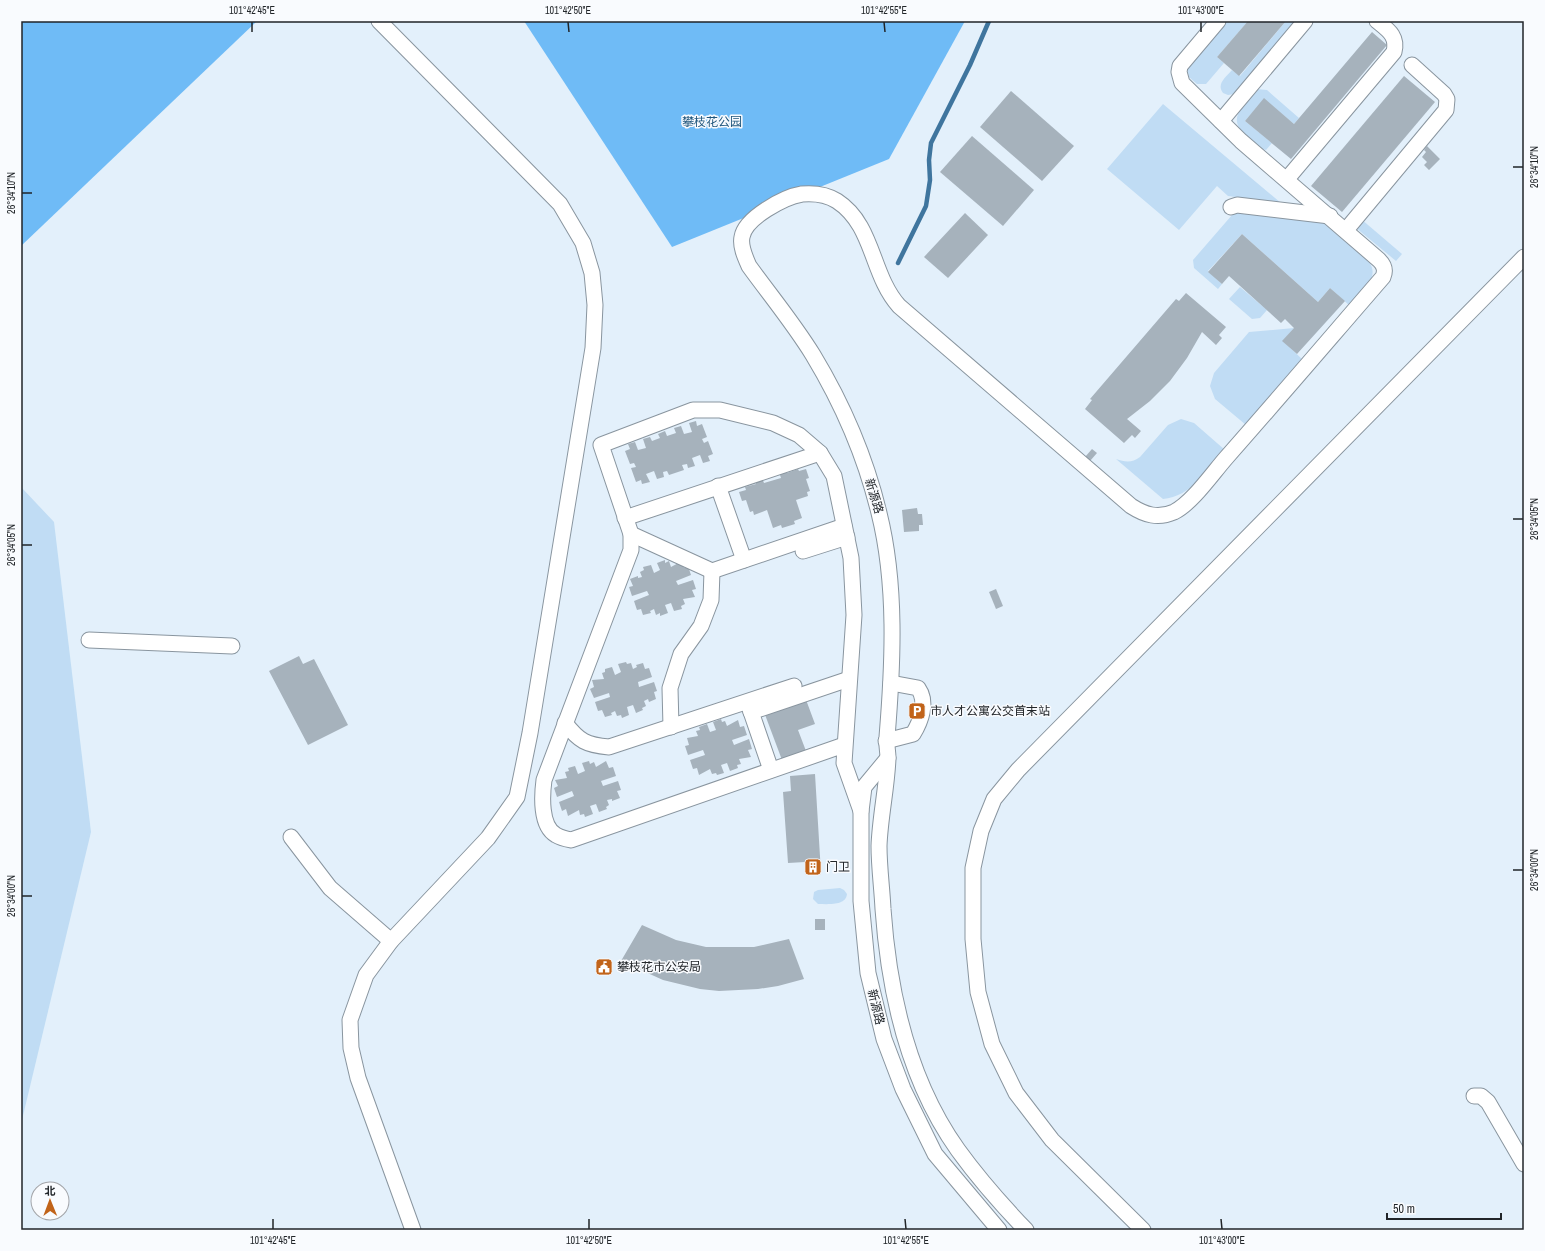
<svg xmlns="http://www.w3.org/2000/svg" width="1545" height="1251" font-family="'Archivo Narrow','Noto Sans SC',sans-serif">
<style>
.green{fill:#c0dcf4}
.forest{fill:#6fbbf6}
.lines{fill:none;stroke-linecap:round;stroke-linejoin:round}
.stream{stroke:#3f759e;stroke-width:4.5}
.building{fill:#a6b2bc}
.minor-casing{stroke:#89959f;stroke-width:17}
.minor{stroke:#fff;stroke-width:15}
.ticks{fill:none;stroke:#212529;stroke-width:1.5}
.labels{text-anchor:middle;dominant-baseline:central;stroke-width:3;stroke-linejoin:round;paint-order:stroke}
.park-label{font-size:12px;fill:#1e557c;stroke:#f9fbfe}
.street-label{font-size:12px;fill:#212529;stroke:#f9fbfe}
.poi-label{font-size:12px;fill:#212529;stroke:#f9fbfe;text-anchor:start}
.neatline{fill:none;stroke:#212529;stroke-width:1.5}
.ticks-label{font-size:10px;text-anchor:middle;fill:#212529}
</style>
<rect width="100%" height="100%" fill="#e3f0fb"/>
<g class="green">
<path d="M1224 21H1248L1217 57 1224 63 1206 84H1197L1189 77 1187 68Z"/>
<path d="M1286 21H1297L1234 94 1228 95 1223 93C1216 84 1226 77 1232 70L1240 76Z"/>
<path d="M1256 89 1267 90 1299 118 1294 124 1264 99 1245 121 1272 143 1266 150 1262 149C1229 122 1230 121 1256 89Z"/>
<path d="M1163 104 1281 203 1228 196 1217 186 1179 230 1107 169Z"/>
<path d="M1237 212 1322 222 1369 262C1381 278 1360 294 1350 306L1330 288 1318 302 1242 234 1208 271 1222 284 1218 289 1194 268 1193 260 1232 215Z"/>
<path d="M1361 219 1402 254 1396 261 1355 227Z"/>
<path d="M1240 287 1267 310 1260 318 1252 319 1229 299Z"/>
<path d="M1294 328 1283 341 1303 360 1246 425 1215 399 1210 386 1214 373 1249 332Z"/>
<path d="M1181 419 1194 423 1225 450C1208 469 1191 497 1163 499L1116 459C1125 462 1132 463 1140 457L1168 425Z"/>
<path d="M21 487 54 522 91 832 21 1124Z"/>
<path d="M840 888 844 890 847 894C846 906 828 904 818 904L813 899 814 892 818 890Z"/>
</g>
<g class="forest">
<path d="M21 21H257L21 246Z"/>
<path d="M524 21H965L889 159 672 247Z"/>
</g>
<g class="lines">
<path class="stream" d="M898 263 926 206 930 180 929 160 931 143 970 65 989 21"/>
</g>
<g class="building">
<path d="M1248 21H1286L1239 76 1217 57Z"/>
<path d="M1372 32 1387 45 1291 159 1245 121 1264 98 1294 124Z"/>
<path d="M1404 76 1435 102 1342 212 1311 186Z"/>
<path d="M1011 91 1074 146 1042 181 980 127Z"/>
<path d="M972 136 1034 190 1003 226 940 172Z"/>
<path d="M1427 146 1440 159 1429 170 1424 165 1427 162 1422 157 1426 152 1424 150Z"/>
<path d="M965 213 988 235 948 278 924 257Z"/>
<path d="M1242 234 1318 302 1330 288 1345 301 1297 354 1282 341 1294 328 1285 319 1281 323 1229 276 1222 284 1208 272Z"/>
<path d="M1186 293 1226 327 1219 335 1222 338 1216 345 1202 332 1187 358 1170 381 1150 401 1127 419 1141 431 1135 438 1132 435 1124 443 1085 409 1092 400 1090 399 1176 299 1179 301Z"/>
<path d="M696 421 697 426 702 424 707 437 702 439 704 443 708 441 713 454 708 456 710 461 703 463 700 455 692 458 695 466 688 468 687 464 682 465 684 470 669 475 667 471 663 472 664 477 657 479 654 471 646 474 650 482 642 484 641 480 636 482 631 468 636 467 634 463 630 464 625 451 630 449 628 444 635 442 638 450 646 448 643 439 650 437 652 441 660 438 658 434 665 431 667 436 676 433 674 428 681 426 684 434 692 432 689 423Z"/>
<path d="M1092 449 1097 453 1090 461 1085 457Z"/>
<path d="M798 469 799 471 806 469 809 478 806 479 810 491 807 492 808 496 796 500 802 518 794 521 795 524 782 528 781 525 773 528 767 510 754 515 753 511 750 512 746 500 742 501 739 492 746 490 745 487 756 484 755 480 762 478 764 483 781 478 779 472 786 470 787 473Z"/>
<path d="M917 508 918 514H922L923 525H919V531L904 532 902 510Z"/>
<path d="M665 560V563L669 561 671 567 682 561 684 568 688 566 691 575 676 581 678 585 693 580 696 589 692 590 695 597 683 599 685 604 681 606 682 609 674 611 671 603 665 605 668 613 660 616V613L656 615 654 609 650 611 651 613 643 615 641 609 637 610 634 601 649 595 647 591 632 596 629 587 633 586 630 579 638 576V578L642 577 640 572 644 570 643 567 651 565 654 573 660 570 657 563Z"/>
<path d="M996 589 1003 606 996 609 989 592Z"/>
<path d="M299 656 303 664 314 659 348 725 308 745 269 671Z"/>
<path d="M626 662 627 664 631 663 633 669 637 667 636 665 643 663 645 669 649 668 652 677 638 682 639 687 654 682 657 691 654 692 656 699 649 702 648 699 644 701 646 706 642 708 643 710 636 713 633 705 627 707 629 715 622 718 621 715 617 716 615 711 611 713 612 715 605 717 602 710 598 711 595 702 610 697 609 693 594 698 590 689 594 687 592 680 604 679 602 673 605 672V669L612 667 615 675 621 672 618 664Z"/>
<path d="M805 697 815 724 798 730 806 751 782 760 764 712Z"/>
<path d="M721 719 722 722 725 721 727 726 738 720 740 727 744 726 747 735 732 740 734 745 749 739 752 749 748 750 751 757 739 759 741 764 737 765 738 768 730 771 727 763 721 765 724 773 717 775 716 773 712 774 710 769 699 775 697 768 693 769 690 760 705 755 703 750 688 755 685 746 689 745 687 738 698 736 696 731 700 730 699 727 707 724 710 732 716 730 713 722Z"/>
<path d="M589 761 590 764 594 762 596 767 606 761 609 768 613 767 616 776 601 781 603 786 618 781 621 790 617 791 620 798 612 801V799L607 800 609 805 606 807 607 809 599 812 596 804 590 806 593 814 585 817 584 814 580 815 579 810 568 816 566 809 562 811 559 802 574 796 572 791 557 797 554 788 558 786 555 780 567 778 565 772 569 771 568 768 575 766 578 774 585 771 582 763Z"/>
<path d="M815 774 821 873 805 874V862L788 863 783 792 791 791 790 776Z"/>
<rect x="815" y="919" width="10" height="11"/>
<path d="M642 925 676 940 706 947H754L789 939 804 979 778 986 758 989 719 991 700 989 663 980 621 961Z"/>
</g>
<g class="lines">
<g class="minor-casing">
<g id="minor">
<path d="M379 21 560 204 583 243 592 273 595 305 593 348 530 733 517 797 488 838 391 941 366 975 350 1020 351 1048 358 1078 413 1230"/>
<path d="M1221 121 1305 21"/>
<path d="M1287 179 1394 52C1398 36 1388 30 1377 21"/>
<path d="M1231 207 1237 205 1330 216"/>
<path d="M1346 230 1446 110 1447 99 1444 94 1412 65"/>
<path d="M718 486 744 560"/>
<path d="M625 518 820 453"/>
<path d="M631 534 712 571 844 526"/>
<path d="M803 551 847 537"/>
<path d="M89 640 232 646"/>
<path d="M748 703 771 770"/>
<path d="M751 712 849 679"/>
<path d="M565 723C579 741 586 745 609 747L794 686"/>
<path d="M671 727 670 688 681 654 701 626 711 600 712 571"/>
<path d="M886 741 913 734C921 721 928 702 918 688L891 683"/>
<path d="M844 745 571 840C566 839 561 838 556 835 540 826 542 795 544 780L631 550V534L601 445 693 410H720L773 423 799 435 820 453 834 476 851 558 854 615 844 763 861 811"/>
<path d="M888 758 864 787 861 811V901L868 973 884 1039 903 1089 935 1154 999 1230"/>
<path d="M291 837 330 888 391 941"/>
<path d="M1474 1096H1481L1488 1102 1524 1164"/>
<path d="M1026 1230C1002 1205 979 1179 958 1150 908 1080 889 994 883 909 882 888 879 867 879 846 880 817 887 787 888 758 888 751 886 744 887 737 893 664 897 585 879 513 866 459 842 403 813 355 794 324 770 295 749 266 745 257 740 246 742 237 745 218 784 197 802 194 814 193 826 194 837 201 874 225 871 275 899 306L1131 506C1145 515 1158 519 1174 512 1192 503 1212 474 1226 458 1279 398 1331 337 1383 277 1386 270 1384 265 1379 260L1241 141 1182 83 1179 72 1180 66 1218 21"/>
<path d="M1143 1230 1052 1140 1016 1093 992 1044 978 992 973 939V868L981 831 994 799 1018 770 1524 257"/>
</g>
</g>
<use href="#minor" class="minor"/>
</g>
<path class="ticks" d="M252 22V32M568 22 569 32M884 22 885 32M1201 22V32M1513 167H1523M22 193H32M1513 519H1523M22 545H32M1513 870H1523M22 896H32M273 1219V1229M589 1219V1229M905 1219 906 1229M1221 1219 1222 1229"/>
<defs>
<g id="parking-square" transform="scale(0.9)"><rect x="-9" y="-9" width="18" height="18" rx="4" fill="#c16319" stroke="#f9fbfe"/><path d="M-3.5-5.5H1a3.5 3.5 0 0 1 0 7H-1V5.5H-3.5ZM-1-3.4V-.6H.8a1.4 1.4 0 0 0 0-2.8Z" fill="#fff"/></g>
<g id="building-square" transform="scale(0.9)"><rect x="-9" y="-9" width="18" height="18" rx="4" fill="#c16319" stroke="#f9fbfe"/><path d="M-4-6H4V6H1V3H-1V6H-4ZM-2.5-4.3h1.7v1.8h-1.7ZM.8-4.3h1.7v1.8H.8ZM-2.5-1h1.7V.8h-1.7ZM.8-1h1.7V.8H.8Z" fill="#fff"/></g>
<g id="civic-square" transform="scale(0.9)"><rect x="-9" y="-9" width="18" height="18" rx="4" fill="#c16319" stroke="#f9fbfe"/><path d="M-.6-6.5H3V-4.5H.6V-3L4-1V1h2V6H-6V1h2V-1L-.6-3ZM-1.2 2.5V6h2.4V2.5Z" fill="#fff"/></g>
</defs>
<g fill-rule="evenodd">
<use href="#parking-square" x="917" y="711"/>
<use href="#building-square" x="813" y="867"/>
<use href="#civic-square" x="604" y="967"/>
</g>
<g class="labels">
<g class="park-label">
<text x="712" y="122">攀枝花公园</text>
</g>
<g class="street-label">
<text transform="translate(874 496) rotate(73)">新源路</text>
<text transform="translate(876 1007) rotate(76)">新源路</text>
</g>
<g class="poi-label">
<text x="930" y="711">市人才公寓公交首末站</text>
<text x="826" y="867">门卫</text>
<text x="617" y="967">攀枝花市公安局</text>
</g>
</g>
<rect width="1545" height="1251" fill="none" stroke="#f9fbfe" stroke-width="44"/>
<g transform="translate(50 1201) rotate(359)"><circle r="19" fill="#f9fbfe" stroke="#a3a5a9"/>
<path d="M0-3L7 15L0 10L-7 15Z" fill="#c16319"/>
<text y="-6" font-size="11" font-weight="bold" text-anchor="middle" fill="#212529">北</text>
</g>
<path d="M1387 1213v6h114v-6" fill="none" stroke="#212529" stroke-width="2"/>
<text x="1393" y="1213" font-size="12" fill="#212529" stroke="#f9fbfe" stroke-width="3" paint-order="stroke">50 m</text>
<rect x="22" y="22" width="1501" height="1207" class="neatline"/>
<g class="ticks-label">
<text x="252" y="14">101°42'45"E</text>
<text x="568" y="14">101°42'50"E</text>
<text x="884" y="14">101°42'55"E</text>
<text x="1201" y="14">101°43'00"E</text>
<text transform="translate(1534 167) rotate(-90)" y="4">26°34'10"N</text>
<text transform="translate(11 193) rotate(-90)" y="4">26°34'10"N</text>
<text transform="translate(1534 519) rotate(-90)" y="4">26°34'05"N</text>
<text transform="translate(11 545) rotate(-90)" y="4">26°34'05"N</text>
<text transform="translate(1534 870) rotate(-90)" y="4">26°34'00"N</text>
<text transform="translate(11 896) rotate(-90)" y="4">26°34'00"N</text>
<text x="273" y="1244">101°42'45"E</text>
<text x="589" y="1244">101°42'50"E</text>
<text x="906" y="1244">101°42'55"E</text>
<text x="1222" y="1244">101°43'00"E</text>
</g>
</svg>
